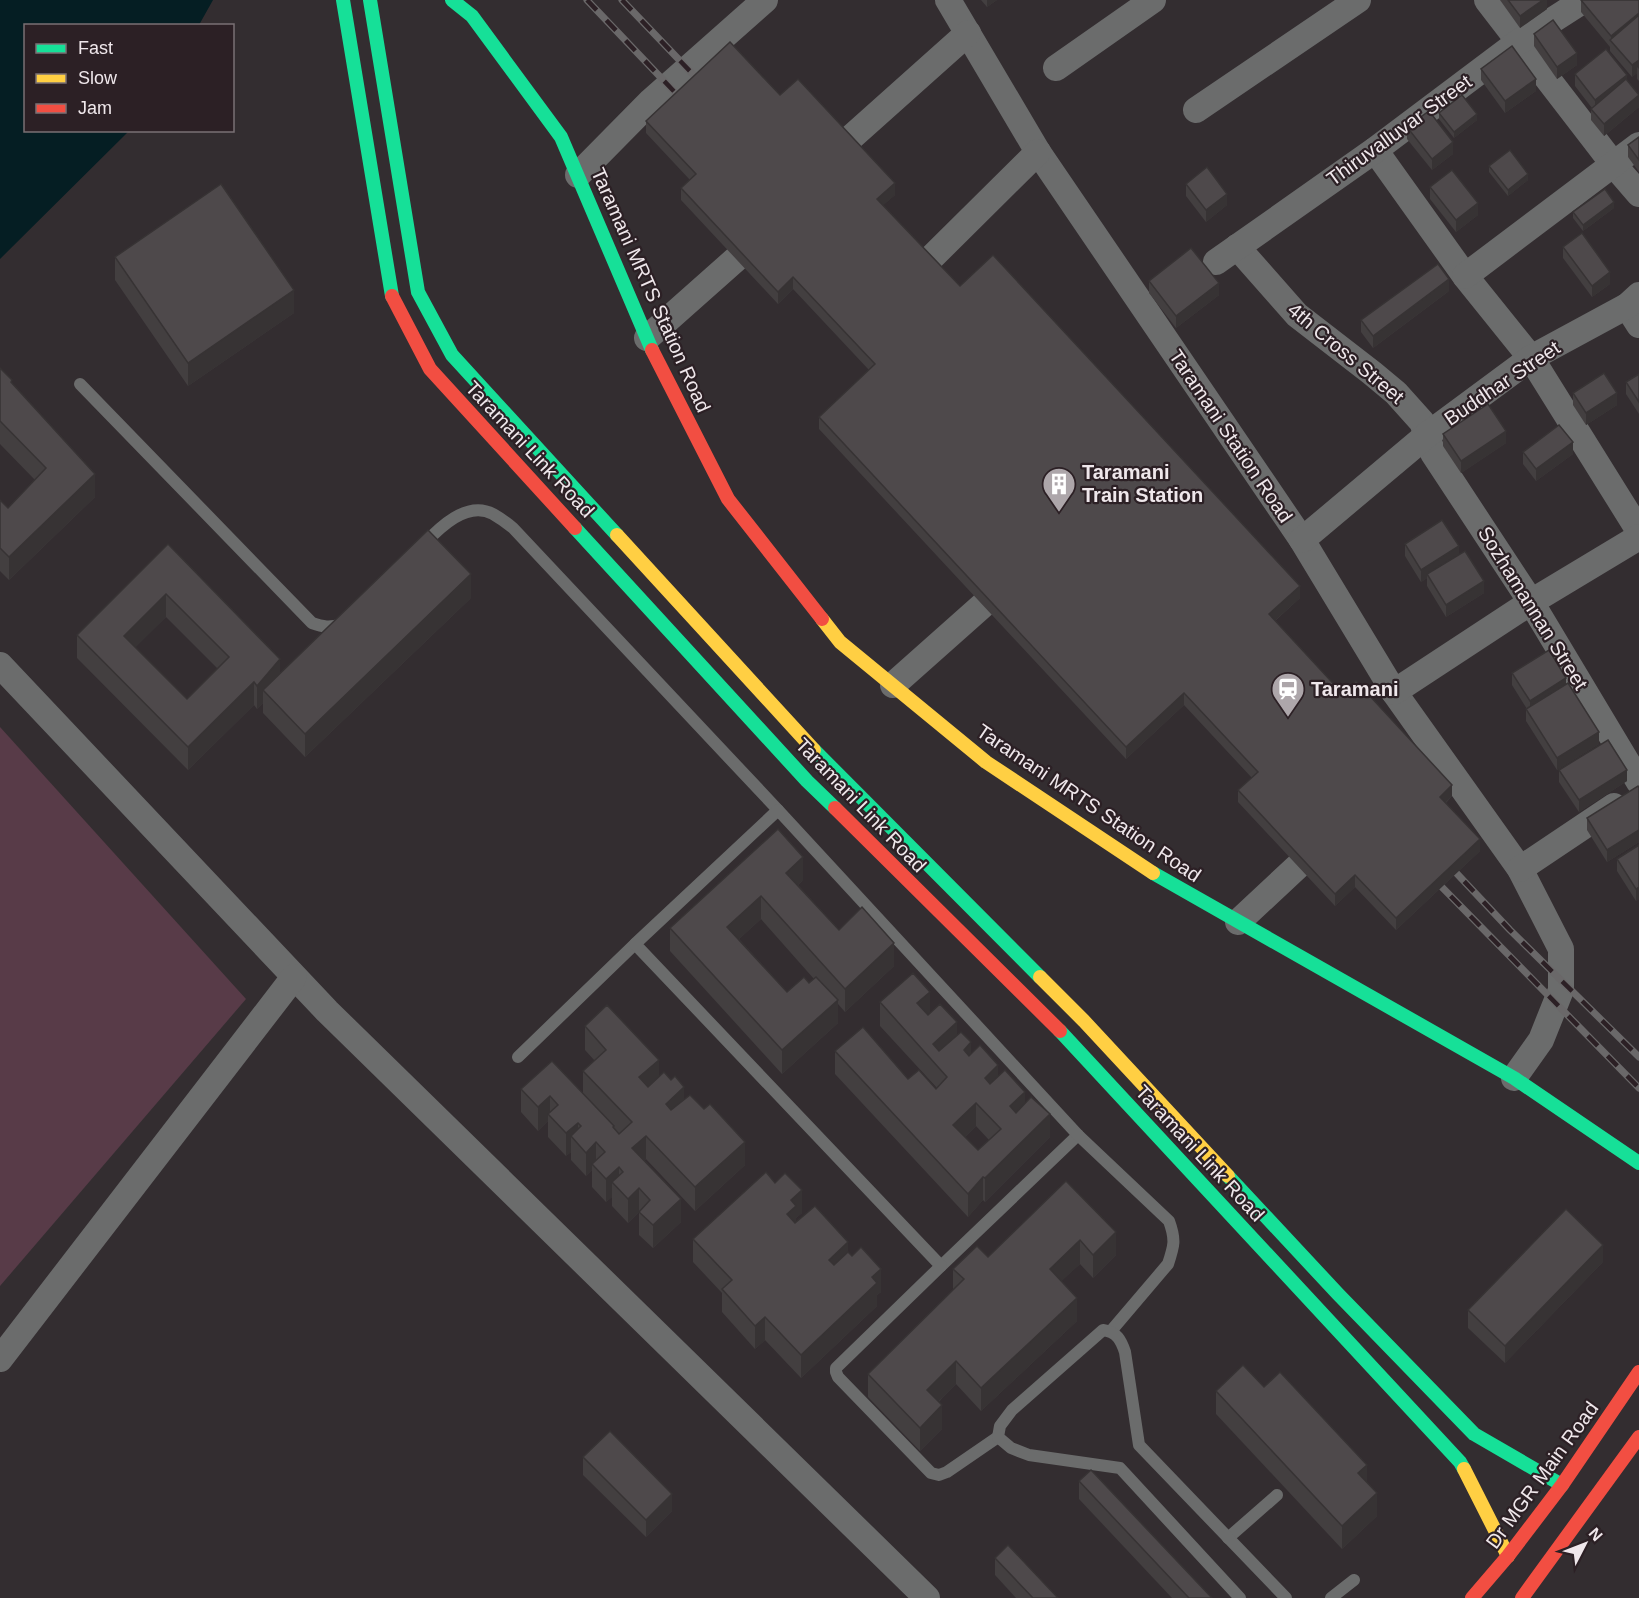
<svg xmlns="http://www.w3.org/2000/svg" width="1639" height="1598" font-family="Arial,sans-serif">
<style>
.green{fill:#583b48}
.water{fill:#051e23}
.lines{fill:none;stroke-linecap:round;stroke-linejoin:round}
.lane{stroke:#6b6c6c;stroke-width:12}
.street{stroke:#6b6c6c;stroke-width:26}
.fast{stroke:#16e098;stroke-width:14}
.slow{stroke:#ffcf43;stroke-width:14}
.jam{stroke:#f24e42;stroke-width:14}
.rail-casing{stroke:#6a6869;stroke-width:7}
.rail{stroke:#2c2025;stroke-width:4.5;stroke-dasharray:14;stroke-linecap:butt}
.wall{fill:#433f40;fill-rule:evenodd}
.shaded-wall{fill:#373334}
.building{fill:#4e494b;stroke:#373334;stroke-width:1.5;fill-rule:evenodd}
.labels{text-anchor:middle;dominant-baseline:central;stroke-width:4.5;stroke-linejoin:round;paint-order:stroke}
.street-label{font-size:20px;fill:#efe7eb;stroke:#2c2025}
.poi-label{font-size:20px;font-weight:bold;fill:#efe7eb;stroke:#2c2025;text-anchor:start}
</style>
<rect width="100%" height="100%" fill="#332d30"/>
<path class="green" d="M0 727 246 999 0 1286Z"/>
<path class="water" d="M0 0H213L199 25 26 26V130L129 131 0 259Z"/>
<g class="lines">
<g class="lane">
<path d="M80 384 312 623C323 627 330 628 342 624"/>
<path d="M423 545C439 528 467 500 493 514 500 518 507 523 513 528L778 810"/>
<path d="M518 1057 635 944"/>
<path d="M941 1266 1078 1135"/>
<path d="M998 1437 947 1472 939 1475 931 1473 838 1377 836 1372V1368L941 1266 635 944 778 810 1078 1135 1169 1221C1176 1240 1174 1246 1168 1264L1111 1331"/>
<path d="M1228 1538 1277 1495"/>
<path d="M1240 1598 1120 1468 1029 1455 1011 1448 998 1437 1000 1426 1012 1410 1103 1330C1117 1332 1121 1340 1125 1352L1139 1445 1286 1598"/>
<path d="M1331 1598 1354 1580"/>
</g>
<g class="street">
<path d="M948 0 1038 152 1302 540 1394 692 1520 869 1561 949V990L1541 1040 1514 1078"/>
<path d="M1487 0 1614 165 1639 194"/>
<path d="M1056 68 1153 0"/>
<path d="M1196 110 1358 0"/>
<path d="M846 142 968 33"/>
<path d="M1375 150 1465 276 1531 358 1639 531"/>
<path d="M578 175 651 101 765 0"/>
<path d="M1237 247 1297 315 1372 373 1396 393 1422 422 1433 453 1531 602 1639 782"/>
<path d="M1216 262 1375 150 1520 41 1584 0"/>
<path d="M926 263 1038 152"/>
<path d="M1465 276 1639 145"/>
<path d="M1627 306 1639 325"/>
<path d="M647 338 736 259"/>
<path d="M1302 540 1427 435 1531 358 1627 306 1639 295"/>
<path d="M0 665 327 1011 927 1598"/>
<path d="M893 685 983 605"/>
<path d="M1394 692 1531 602 1639 537"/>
<path d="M1520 869 1614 806"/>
<path d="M1238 922 1298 866"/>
<path d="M0 1359 294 977"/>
</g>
<g class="fast">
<path d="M343 0 392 296"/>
<path d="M370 0 418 292 452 355 617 535"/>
<path d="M452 0 472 16 561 137 652 350"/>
<path d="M575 528 807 781 835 808"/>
<path d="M814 750 1040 977"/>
<path d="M1153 873 1514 1078 1639 1163"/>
<path d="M1060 1031 1460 1462 1464 1469"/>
<path d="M1228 1176 1338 1294 1474 1434 1562 1485"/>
</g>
<g class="slow">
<path d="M617 535 814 750"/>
<path d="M822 619 840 642 986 762 1153 873"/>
<path d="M1040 977 1084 1021 1228 1176"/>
<path d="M1464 1469 1508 1556"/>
</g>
<g class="jam">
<path d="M392 296 430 369 575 528"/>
<path d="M652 350 728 499 822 619"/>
<path d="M835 808 1060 1031"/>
<path d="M1472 1598 1508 1556 1562 1485 1639 1372"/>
<path d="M1522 1598 1639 1437"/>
</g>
<g class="rail-casing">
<g id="rail">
<path d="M587 0 687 105"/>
<path d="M622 0 707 89"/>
<path d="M1445 861 1510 930 1639 1057"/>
<path d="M1431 876 1639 1088"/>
</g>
</g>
<use href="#rail" class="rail"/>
</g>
<g class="wall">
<path d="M981 0H997L987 7Z"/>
<path d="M1500 0H1547V9L1520 28Z"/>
<path d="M1581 0H1639V81L1637 79V73L1632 77 1610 51V47L1581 12Z"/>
<path d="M1534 34 1577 65 1557 79 1534 46Z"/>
<path d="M1481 69 1536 91 1505 113 1481 80Z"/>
<path d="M1575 74 1627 80 1639 107 1604 136 1591 120V109L1592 108 1575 86Z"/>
<path d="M780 95 895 195 883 205 960 286 1300 598 1275 621 1342 693 1452 796 1446 803 1480 851 1396 930 1355 887 1335 906 1238 802V790L1252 778 1184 705 1126 759 819 429V417L869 370 793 289 778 304 681 200V188L690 180 646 133V121Z"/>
<path d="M1439 113 1477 120 1454 138 1439 119Z"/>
<path d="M1407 127 1453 154 1432 170 1407 139Z"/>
<path d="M1639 137V172L1628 157V145Z"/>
<path d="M1489 166 1528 180 1508 196 1489 172Z"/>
<path d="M1186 184 1227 205 1206 222 1186 196Z"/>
<path d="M1430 187 1478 215 1456 232 1430 199Z"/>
<path d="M1614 208 1583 231 1573 218V212Z"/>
<path d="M1563 247 1610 284 1592 297 1563 258Z"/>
<path d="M115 257 294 313 188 386 115 280Z"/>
<path d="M1149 281 1219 295 1176 328 1149 293Z"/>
<path d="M1449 291 1373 348 1361 332V320Z"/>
<path d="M0 368 95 497 9 580 0 571V500L8 508 35 480 0 444Z"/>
<path d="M1639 374V414L1626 394V382Z"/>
<path d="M1573 393 1617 405 1586 425 1573 405Z"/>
<path d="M1443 434 1506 443 1461 473 1443 446Z"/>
<path d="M1523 452 1573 454 1536 481 1523 464Z"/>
<path d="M168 544 280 673 471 598 305 757 263 713V703L257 709 254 705 188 770 77 658V635ZM166 617 218 669 187 699 135 647Z"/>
<path d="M1405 544 1459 554 1484 593 1446 617 1427 586V578L1421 582 1405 556Z"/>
<path d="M1512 673 1566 685 1599 744 1557 770 1526 721V709H1527L1512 685Z"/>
<path d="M1559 770 1627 781 1579 812 1559 782Z"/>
<path d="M1639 788V842L1607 862 1587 830V818Z"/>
<path d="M1639 845V899L1636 901 1617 871V859Z"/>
<path d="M803 880 798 885 839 930 894 966 845 1012 838 1004V1023L782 1074 670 951V928ZM761 919 814 979 809 983 787 992 739 939Z"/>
<path d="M880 1002 930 1013 957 1036 971 1054 998 1076 1025 1103 1050 1137 985 1202 983 1200 968 1217 835 1074V1051L908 1079 936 1089 937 1088 880 1026ZM976 1126 989 1140 978 1150 965 1137Z"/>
<path d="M585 1026 659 1077 684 1100 745 1165 695 1211 646 1159 644 1161 681 1222 653 1248 639 1235V1212L628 1223 612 1206V1197L606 1202 592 1187V1170L586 1176 571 1160V1152L566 1156 548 1137V1121L538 1131 521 1112V1089L583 1094V1071L595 1061 585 1050Z"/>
<path d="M1066 1181 1116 1255 1093 1278 1080 1264 1061 1281 1077 1321 981 1411 956 1384 943 1397 939 1402 942 1429 920 1451 868 1397V1374L953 1290V1269L988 1257Z"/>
<path d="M775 1183 802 1213 796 1218V1222L848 1252 881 1292 877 1295V1306L801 1378 765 1340 755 1349 722 1312V1293L693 1262V1239Z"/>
<path d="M1603 1262 1505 1363 1468 1328V1310Z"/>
<path d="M1264 1387 1377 1516 1342 1549 1216 1414V1391Z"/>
<path d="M583 1457 672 1511 646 1537 583 1475Z"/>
<path d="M1079 1481 1212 1598H1172L1079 1499Z"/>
<path d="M995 1558 1058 1598H1016L995 1575Z"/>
</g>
<g class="shaded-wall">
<path d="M987 0H997L987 7Z"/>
<path d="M1543 0H1547V9L1520 28V16Z"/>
<path d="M1639 13V25L1611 41V36Z"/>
<path d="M1577 53V65L1557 79V67Z"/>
<path d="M1639 60V69L1637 67V73L1632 77V65Z"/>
<path d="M1627 75V87L1595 112V100Z"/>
<path d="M1536 79V91L1505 113V101Z"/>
<path d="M1639 95V107L1604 136V124Z"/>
<path d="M1477 114V120L1454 138V132Z"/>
<path d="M1453 142V154L1432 170V159Z"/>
<path d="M1528 174V180L1508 196V190Z"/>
<path d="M895 183V195L877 211V199Z"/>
<path d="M1227 194V205L1206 222V210Z"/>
<path d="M1614 202V208L1583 231V225Z"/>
<path d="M1478 203V215L1456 232V220Z"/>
<path d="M1610 272V284L1592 297V286Z"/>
<path d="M793 277V289L778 304V292Z"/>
<path d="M1449 279V291L1373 348V336Z"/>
<path d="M1219 283V295L1176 328V316Z"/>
<path d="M294 290V313L188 386V363Z"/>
<path d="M1617 393V405L1586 425V413Z"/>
<path d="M1506 431V443L1461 473V461Z"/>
<path d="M1573 442V454L1536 481V469Z"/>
<path d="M95 474V497L9 580V557Z"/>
<path d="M1459 546V558L1427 574V578L1421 582V570Z"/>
<path d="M471 574V598L305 757V734Z"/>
<path d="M1484 581V593L1446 617V605Z"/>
<path d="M1300 586V598L1269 626V614Z"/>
<path d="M166 594V617L124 659V636Z"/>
<path d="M280 659V682L263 690V703L257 709V686Z"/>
<path d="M1566 678V689L1530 712V701Z"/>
<path d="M254 682V705L188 770V747Z"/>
<path d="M1184 693V705L1126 759V747Z"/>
<path d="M1599 732V744L1557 770V758Z"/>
<path d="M1627 770V781L1579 812V800Z"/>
<path d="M1452 785V796L1440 808V797Z"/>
<path d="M1639 830V842L1607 862V850Z"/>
<path d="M1480 839V851L1396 930V918Z"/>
<path d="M803 857V880L786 896V873Z"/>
<path d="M1355 875V887L1335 906V894Z"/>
<path d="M1639 887V899L1636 901V889Z"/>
<path d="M761 896V919L727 950V927Z"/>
<path d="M894 943V966L845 1012V989Z"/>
<path d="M930 992V1015L917 1027V1003Z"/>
<path d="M838 1000V1023L782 1074V1050Z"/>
<path d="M957 1022V1045L936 1064 933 1044Z"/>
<path d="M971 1042V1065L964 1050Z"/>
<path d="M659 1060V1083L639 1100V1077Z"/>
<path d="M998 1065V1088L985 1101V1078Z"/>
<path d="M684 1087V1111L666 1128V1104Z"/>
<path d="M1025 1092V1115L1010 1129V1106Z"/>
<path d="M550 1096V1116L548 1114V1121L538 1131V1107Z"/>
<path d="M976 1103V1126L953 1149V1125Z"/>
<path d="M1050 1114V1137L985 1202V1178Z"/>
<path d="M578 1123V1144L571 1136V1152L566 1156V1133Z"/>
<path d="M646 1136V1159L632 1171V1148Z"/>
<path d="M596 1142V1166L592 1164V1170L586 1176V1153Z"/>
<path d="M745 1142V1165L695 1211V1187Z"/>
<path d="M619 1167V1190L612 1182V1197L606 1202V1179Z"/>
<path d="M983 1177V1200L968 1217V1194Z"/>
<path d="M639 1188V1212L628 1223V1199Z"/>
<path d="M802 1190V1213L796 1218V1229L787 1214 791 1200Z"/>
<path d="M681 1199V1222L653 1248V1225Z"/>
<path d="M1116 1232V1255L1093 1278V1255Z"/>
<path d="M1080 1240V1264L1050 1292V1269Z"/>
<path d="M848 1242V1265L829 1283V1260Z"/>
<path d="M1603 1245V1262L1505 1363V1346Z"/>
<path d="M881 1269V1292L877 1295V1306L801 1378V1355L872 1277Z"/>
<path d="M1077 1298V1321L981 1411V1388Z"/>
<path d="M765 1317V1340L755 1349V1326Z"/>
<path d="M956 1361V1384L927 1413V1390Z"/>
<path d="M942 1405V1429L920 1451V1428Z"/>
<path d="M1367 1465V1488L1358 1473Z"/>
<path d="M1377 1493V1516L1342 1549V1526Z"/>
<path d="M672 1494V1511L646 1537V1520Z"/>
</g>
<g class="building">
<path d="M1508 0H1543L1520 16Z"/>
<path d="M1581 0H1639V13L1611 36Z"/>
<path d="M1639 15V60L1632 65 1610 40Z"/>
<path d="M1553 20 1577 53 1557 67 1534 34Z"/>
<path d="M730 42 780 95 798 79 895 183 877 199 960 286 993 255 1300 586 1269 614 1342 693 1356 681 1452 785 1440 797 1480 839 1396 918 1355 875 1335 894 1238 790 1258 772 1184 693 1126 747 819 417 875 364 793 277 778 292 681 188 696 174 646 121Z"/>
<path d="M1512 46 1536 79 1505 101 1481 69Z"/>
<path d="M1606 49 1627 75 1595 100 1575 74Z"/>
<path d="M1626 79 1639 95 1604 124 1591 109Z"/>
<path d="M1462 95 1477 114 1454 132 1439 113Z"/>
<path d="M1429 111 1453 142 1432 159 1407 127Z"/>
<path d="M1639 137V160L1628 145Z"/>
<path d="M1510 150 1528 174 1508 190 1489 166Z"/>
<path d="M1207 167 1227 194 1206 210 1186 184Z"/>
<path d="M1452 170 1478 203 1456 220 1430 187Z"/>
<path d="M221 184 294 290 188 363 115 257Z"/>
<path d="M1605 189 1614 202 1583 225 1573 212Z"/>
<path d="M1582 233 1610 272 1592 286 1563 247Z"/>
<path d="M1191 248 1219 283 1176 316 1149 281Z"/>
<path d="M1438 264 1449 279 1373 336 1361 320Z"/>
<path d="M0 368 12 380 11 382 95 474 9 557 0 548V500L8 508 46 468 0 421Z"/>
<path d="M1604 373 1617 393 1586 413 1573 393Z"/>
<path d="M1639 374V402L1626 382Z"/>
<path d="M1488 404 1506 431 1461 461 1443 434Z"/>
<path d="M1559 425 1573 442 1536 469 1523 452Z"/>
<path d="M1442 520 1459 546 1421 570 1405 544Z"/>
<path d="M428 530 471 574 305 734 263 690Z"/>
<path d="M168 544 280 659 257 686 254 682 188 747 77 635ZM166 594 229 657 187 699 124 636Z"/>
<path d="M1465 551 1484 581 1446 605 1427 574Z"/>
<path d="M1549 650 1566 678 1530 701 1512 673Z"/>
<path d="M1568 683 1599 732 1557 758 1526 709Z"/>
<path d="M1608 740 1627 770 1579 800 1559 770Z"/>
<path d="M1638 786 1639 788V830L1607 850 1587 818Z"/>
<path d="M778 829 803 857 786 873 839 930 862 907 894 943 845 989 761 896 727 927 787 992 804 977 809 983 816 977 838 1000 782 1050 670 928Z"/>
<path d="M1639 845V887L1636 889 1617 859Z"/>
<path d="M913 973 930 992 917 1003 928 1015 940 1004 957 1022 933 1044 939 1051 961 1032 971 1042 964 1050 969 1056 980 1045 998 1065 985 1078 990 1084 1005 1070 1025 1092 1010 1106 1016 1113 1031 1097 1050 1114 985 1178 983 1177 968 1194 835 1051 863 1027 908 1079 919 1070 936 1089 947 1077 880 1002ZM976 1103 1001 1129 978 1150 953 1125Z"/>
<path d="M607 1005 659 1060 639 1077 648 1087 664 1072 671 1080 675 1076 684 1087 666 1104 671 1110 690 1095 704 1109 710 1104 745 1142 695 1187 646 1136 632 1148 681 1199 653 1225 639 1212 650 1200 639 1188 628 1199 612 1182 623 1172 619 1167 606 1179 592 1164 605 1152 596 1142 586 1153 571 1136 581 1126 578 1123 566 1133 548 1114 558 1105 550 1096 538 1107 521 1089 552 1061 614 1126 613 1127 619 1134 632 1122 583 1071 606 1050 585 1026Z"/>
<path d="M766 1172 775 1183 785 1173 802 1190 791 1200 796 1206 787 1214 795 1223 815 1206 848 1242 829 1260 834 1265 848 1252 852 1256 861 1247 881 1269 872 1277 877 1283 801 1355 765 1317 755 1326 722 1289 732 1280 693 1239Z"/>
<path d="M1066 1181 1116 1232 1093 1255 1080 1240 1050 1269 1077 1298 981 1388 956 1361 927 1390 942 1405 920 1428 868 1374 964 1279 953 1269 977 1246 988 1257Z"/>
<path d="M1566 1209 1603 1245 1505 1346 1468 1310Z"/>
<path d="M1243 1365 1264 1387 1280 1372 1367 1465 1358 1473 1377 1493 1342 1526 1216 1391Z"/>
<path d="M610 1431 672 1494 646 1520 583 1457Z"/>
<path d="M1091 1470 1212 1598H1189L1079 1481Z"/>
<path d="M1008 1545 1058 1598H1033L995 1558Z"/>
</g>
<defs>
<g id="building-pin" transform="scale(1.725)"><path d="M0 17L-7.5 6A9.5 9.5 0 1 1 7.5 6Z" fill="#ada6aa" stroke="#2c2025"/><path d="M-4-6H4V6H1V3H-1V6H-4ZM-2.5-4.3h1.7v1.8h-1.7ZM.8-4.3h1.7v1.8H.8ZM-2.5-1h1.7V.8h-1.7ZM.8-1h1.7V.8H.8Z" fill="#fff"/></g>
<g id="station-pin" transform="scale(1.725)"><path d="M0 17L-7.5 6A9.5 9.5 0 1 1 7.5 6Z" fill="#ada6aa" stroke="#2c2025"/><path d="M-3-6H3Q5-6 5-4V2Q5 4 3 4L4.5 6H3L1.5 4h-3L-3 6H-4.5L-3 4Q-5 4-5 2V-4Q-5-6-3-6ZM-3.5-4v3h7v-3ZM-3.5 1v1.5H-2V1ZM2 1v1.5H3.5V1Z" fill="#fff"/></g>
</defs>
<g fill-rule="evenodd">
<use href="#building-pin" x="1059" y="484"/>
<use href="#station-pin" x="1288" y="689"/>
</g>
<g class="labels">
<g class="street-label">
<text transform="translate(1399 130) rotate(-36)">Thiruvalluvar Street</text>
<text transform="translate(651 290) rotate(66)">Taramani MRTS Station Road</text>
<text transform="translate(1346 353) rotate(40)">4th Cross Street</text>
<text transform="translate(1502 383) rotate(-34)">Buddhar Street</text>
<text transform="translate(1231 436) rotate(56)">Taramani Station Road</text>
<text transform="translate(530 449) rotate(47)">Taramani Link Road</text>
<text transform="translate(1533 608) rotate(58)">Sozhamannan Street</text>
<text transform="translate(1089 803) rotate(34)">Taramani MRTS Station Road</text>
<text transform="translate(861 805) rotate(46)">Taramani Link Road</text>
<text transform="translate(1200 1153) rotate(47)">Taramani Link Road</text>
<text transform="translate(1542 1475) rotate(-54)">Dr MGR Main Road</text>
</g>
<g class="poi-label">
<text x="1082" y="472">Taramani<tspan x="1082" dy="23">Train Station</tspan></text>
<text x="1311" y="689">Taramani</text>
</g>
</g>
<rect x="24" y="24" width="210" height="108" fill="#2c2025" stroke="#7a7074" stroke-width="1.5"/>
<rect x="36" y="44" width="30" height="9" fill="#16e098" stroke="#7a7074" stroke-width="1.5"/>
<text x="78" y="54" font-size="18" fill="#efe7eb">Fast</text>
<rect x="36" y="74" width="30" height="9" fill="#ffcf43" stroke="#7a7074" stroke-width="1.5"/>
<text x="78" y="84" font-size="18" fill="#efe7eb">Slow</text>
<rect x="36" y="104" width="30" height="9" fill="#f24e42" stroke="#7a7074" stroke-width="1.5"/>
<text x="78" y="114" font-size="18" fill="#efe7eb">Jam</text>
<g transform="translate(1585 1544) rotate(48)" stroke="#2c2025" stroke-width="4.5" paint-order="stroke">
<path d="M0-4.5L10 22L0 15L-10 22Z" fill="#efe7eb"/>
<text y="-9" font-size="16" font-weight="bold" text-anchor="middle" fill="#efe7eb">N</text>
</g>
</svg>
